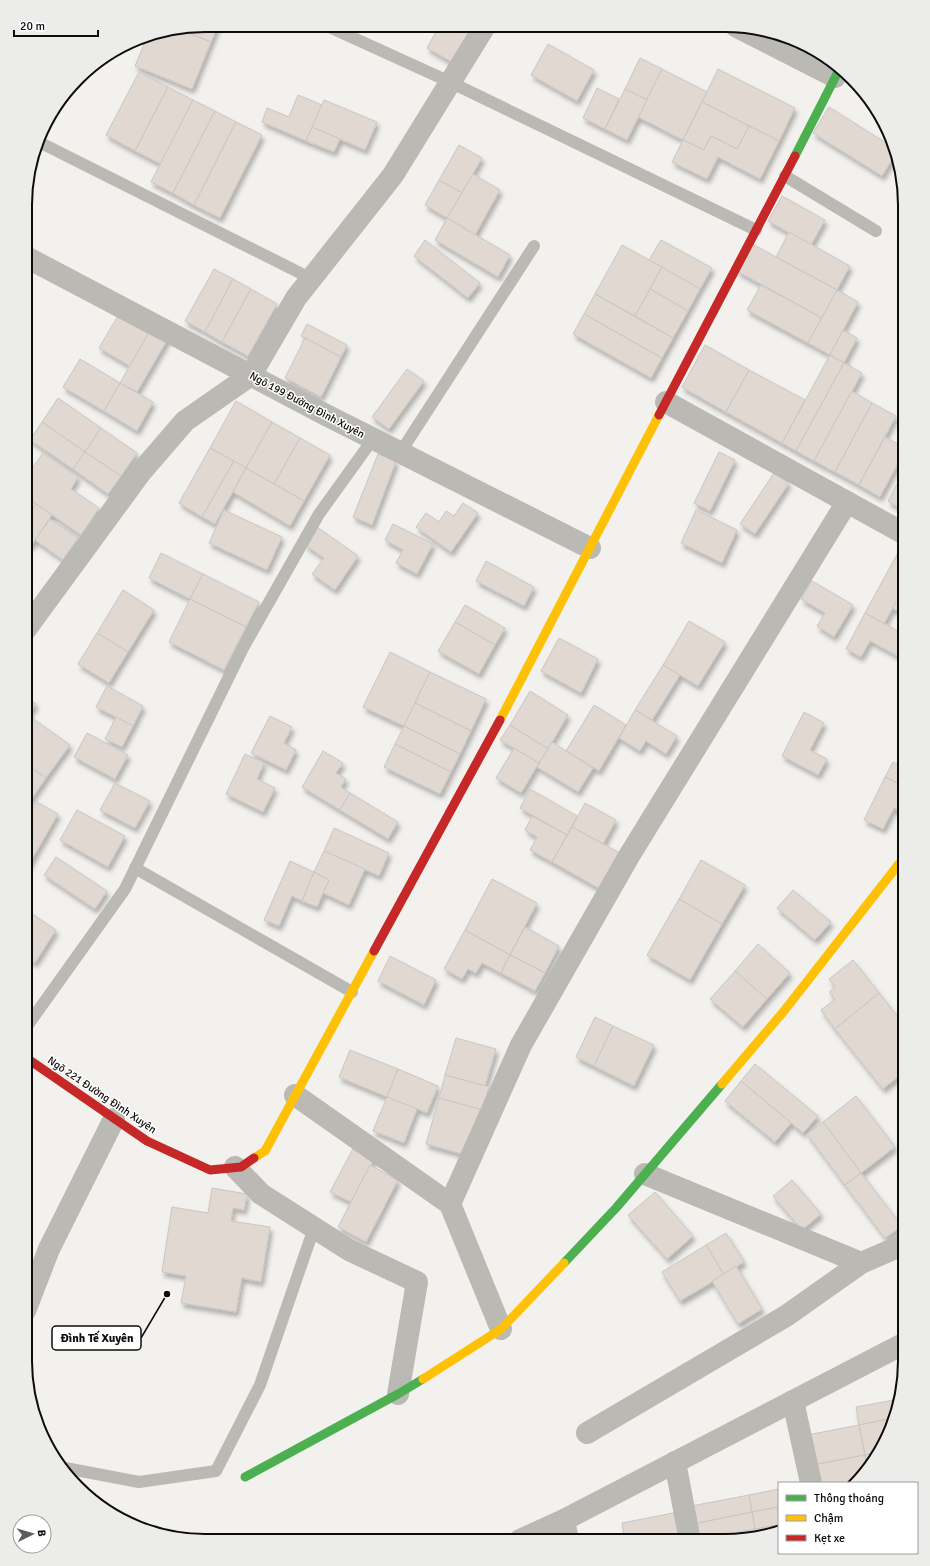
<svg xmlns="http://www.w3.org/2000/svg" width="930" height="1566" font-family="Signika,sans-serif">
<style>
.building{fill:#e1d8d2;stroke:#c8c6c4;filter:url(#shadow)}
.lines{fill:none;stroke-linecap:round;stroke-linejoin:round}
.lane{stroke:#bbb9b3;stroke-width:12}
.street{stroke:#bbb9b3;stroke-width:22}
.fast{stroke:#4caf50;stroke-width:9}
.slow{stroke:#ffc107;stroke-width:9}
.jam{stroke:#c62828;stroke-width:9}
.labels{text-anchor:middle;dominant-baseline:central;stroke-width:3;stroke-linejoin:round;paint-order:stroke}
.street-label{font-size:11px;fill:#0d0c0a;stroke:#fff}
.rim{fill:none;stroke:#0d0c0a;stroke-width:2}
.leader{fill:none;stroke:#0d0c0a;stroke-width:1.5}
.callout-dot{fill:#0d0c0a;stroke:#fff;stroke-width:1.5}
.callout{fill:#fff;stroke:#0d0c0a;stroke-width:1.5}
.callout-label{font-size:12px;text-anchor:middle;font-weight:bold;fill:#0d0c0a}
</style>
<defs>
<filter id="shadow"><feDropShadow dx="2.5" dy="4.5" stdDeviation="2" flood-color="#0004"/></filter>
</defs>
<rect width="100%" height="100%" fill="#f3f1ee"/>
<g class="building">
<path d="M205 25H218L211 42 181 30Z"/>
<path d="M439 26H472L452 62 427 48Z"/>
<path d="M181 30 211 42 192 89 135 66 147 37Z"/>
<path d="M548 44 594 70 577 101 531 75Z"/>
<path d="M640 58 662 69 647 100 625 89Z"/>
<path d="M662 69 707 92 683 140 638 117Z"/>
<path d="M718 69 795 108 779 141 702 102Z"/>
<path d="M139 72 168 87 135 151 106 135Z"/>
<path d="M168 87 193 100 161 164 135 151Z"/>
<path d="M597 88 619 99 605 129 583 118Z"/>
<path d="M625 89 647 100 627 140 605 129Z"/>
<path d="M298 95 322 105 306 141 262 122 267 108 289 117Z"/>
<path d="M193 100 215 111 173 193 151 182Z"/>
<path d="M324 100 377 122 365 150 312 127Z"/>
<path d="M702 102 749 126 737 149 711 136 704 150 683 140Z"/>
<path d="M829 107 894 148 895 155 882 176 813 133Z"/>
<path d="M215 111 236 122 194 205 173 193Z"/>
<path d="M236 122 262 135 220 218 194 205Z"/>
<path d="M749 126 779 141 760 179 718 157 707 179 672 162 683 140 704 150 711 136 737 149Z"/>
<path d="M312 127 340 139 334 152 306 141Z"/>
<path d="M459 145 482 158 462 193 439 180Z"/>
<path d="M473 174 500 190 475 235 447 218Z"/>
<path d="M439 180 462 193 447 218 425 205Z"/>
<path d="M782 196 825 220 811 245 768 221Z"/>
<path d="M447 218 510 255 498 277 435 240Z"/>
<path d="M789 232 850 266 837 290 776 257Z"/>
<path d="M425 240 480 283 468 298 414 256Z"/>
<path d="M661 240 712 268 700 289 649 260Z"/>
<path d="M752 244 837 290 822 318 737 271Z"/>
<path d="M622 245 662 267 635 316 595 294Z"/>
<path d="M662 267 700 289 688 311 650 289Z"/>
<path d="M214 269 233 279 205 332 185 321Z"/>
<path d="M233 279 251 289 222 342 205 332Z"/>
<path d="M761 285 822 318 808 343 747 310Z"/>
<path d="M251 289 277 304 248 356 222 342Z"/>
<path d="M650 289 688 311 673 338 635 316Z"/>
<path d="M837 290 858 302 830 355 808 343Z"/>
<path d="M595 294 673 338 662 358 584 314Z"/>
<path d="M122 309 152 327 130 366 99 348Z"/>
<path d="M584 314 662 358 651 378 573 334Z"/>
<path d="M307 324 347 345 341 357 301 336Z"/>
<path d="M152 327 169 337 137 392 120 383Z"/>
<path d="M843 330 857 338 844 363 830 355Z"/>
<path d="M305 338 341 357 321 397 285 378Z"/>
<path d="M705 345 749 370 726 412 682 387Z"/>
<path d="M830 355 844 363 796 451 782 443Z"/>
<path d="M80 359 120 383 104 411 63 387Z"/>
<path d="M844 363 862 373 814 461 796 451Z"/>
<path d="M407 369 424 381 389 429 372 417Z"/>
<path d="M749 370 805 400 782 443 726 412Z"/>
<path d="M120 383 153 402 137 431 104 411Z"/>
<path d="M852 391 872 403 835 472 814 461Z"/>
<path d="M58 398 101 428 85 452 42 422Z"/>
<path d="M236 401 272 422 246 468 210 448Z"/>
<path d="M872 403 896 416 859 485 835 472Z"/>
<path d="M42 422 85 452 73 469 30 440Z"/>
<path d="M272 422 300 438 274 484 246 468Z"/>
<path d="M101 428 137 453 121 476 85 452Z"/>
<path d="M885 437 905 448V450L880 497 859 485Z"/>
<path d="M300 438 330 455 304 501 274 484Z"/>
<path d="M210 448 234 461 202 517 179 503Z"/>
<path d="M85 452 121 476 108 494 73 469Z"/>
<path d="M719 452 735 460 710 511 694 503Z"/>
<path d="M43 453 78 477 71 489 99 508 81 535 26 497V477Z"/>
<path d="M378 454 396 461 372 525 353 517Z"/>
<path d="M234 461 246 468 215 524 202 517Z"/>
<path d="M246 468 304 501 290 526 233 492Z"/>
<path d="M905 469V511L888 501Z"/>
<path d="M774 473 789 483 755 534 740 524Z"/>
<path d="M26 497 36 504 26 519Z"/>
<path d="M463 503 478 513 451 552 416 527 426 513 439 522 446 511 454 516Z"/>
<path d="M36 504 52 515 31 546 26 543V519Z"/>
<path d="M224 510 282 537 267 570 209 543Z"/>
<path d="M696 510 737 530 722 563 681 543Z"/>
<path d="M50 519 78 538 63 560 35 540Z"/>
<path d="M393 524 433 544 417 574 396 563 403 550 385 540Z"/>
<path d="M317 527 358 556 335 590 312 574 324 558 305 545Z"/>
<path d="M901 547 905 549V585L884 624 865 613Z"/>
<path d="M161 553 203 574 190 599 149 578Z"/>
<path d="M486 561 534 587 524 606 476 581Z"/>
<path d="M203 574 259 602 246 627 190 599Z"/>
<path d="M812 581 853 605 834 637 817 626 825 613 801 599Z"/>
<path d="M905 585V615L892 608Z"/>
<path d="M123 590 154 610 128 652 97 633Z"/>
<path d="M190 599 246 627 224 670 169 642Z"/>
<path d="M465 605 505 628 495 645 455 622Z"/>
<path d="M865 613 905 635V660L870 641 861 657 846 649Z"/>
<path d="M689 621 725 642 698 686 663 665Z"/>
<path d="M455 622 495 645 479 674 438 651Z"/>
<path d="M97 633 128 652 109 683 78 664Z"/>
<path d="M559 638 598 659 581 693 541 671Z"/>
<path d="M390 652 430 672 404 726 363 707Z"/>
<path d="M663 665 680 675 652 720 635 710Z"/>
<path d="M430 672 486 699 471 731 415 703Z"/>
<path d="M107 686 143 706 133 726 96 707Z"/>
<path d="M530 691 568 715 548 749 510 725Z"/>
<path d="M26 697 36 704 26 718Z"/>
<path d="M415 703 471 731 460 754 404 726Z"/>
<path d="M594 705 626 725 599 771 566 751Z"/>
<path d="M635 710 677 736 666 754 646 741 640 751 619 738Z"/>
<path d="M804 712 824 723 810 750 827 759 818 775 782 756Z"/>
<path d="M28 715 70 745 46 778 26 764V718Z"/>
<path d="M270 716 292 727 284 743 296 750 286 770 251 753Z"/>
<path d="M116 717 133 726 122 747 105 739Z"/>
<path d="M510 725 548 749 539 763 500 740Z"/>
<path d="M404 726 460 754 451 772 395 744Z"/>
<path d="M87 733 128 755 115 779 74 757Z"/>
<path d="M552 742 593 768 578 792 537 767Z"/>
<path d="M395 744 451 772 440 794 384 767Z"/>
<path d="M514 748 539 763 521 793 496 778Z"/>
<path d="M323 751 343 763 336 773 346 779 341 787 350 793 340 810 302 787Z"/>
<path d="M245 754 264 763 257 779 275 788 263 812 226 794Z"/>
<path d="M905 755V787L885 777 893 762 899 765Z"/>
<path d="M26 764 46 778 26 807Z"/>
<path d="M885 777 905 787V813L894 808 883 829 864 820Z"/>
<path d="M115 783 150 801 135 828 100 810Z"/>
<path d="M530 789 577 816 567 835 520 808Z"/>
<path d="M350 793 398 822 388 839 340 810Z"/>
<path d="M37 802 58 814 26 870V821Z"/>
<path d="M585 803 616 820 603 844 572 827Z"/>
<path d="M77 810 125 836 108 867 60 840Z"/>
<path d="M532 816 567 835 552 862 530 850 537 837 525 830Z"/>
<path d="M572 827 620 853 600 889 552 862Z"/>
<path d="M334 828 389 853 379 876 324 851Z"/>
<path d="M324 851 365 869 349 905 323 893 329 880 314 872Z"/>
<path d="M56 857 107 891 95 909 44 875Z"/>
<path d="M701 860 745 885 722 924 679 899Z"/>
<path d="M290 861 314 872 302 901 292 896 279 926 264 920Z"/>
<path d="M314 872 329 880 317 907 302 901Z"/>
<path d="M492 879 537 903 510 955 465 930Z"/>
<path d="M793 890 831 922 815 940 777 908Z"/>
<path d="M679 899 722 924 690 980 647 955Z"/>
<path d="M26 910 56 930 35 963 26 957Z"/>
<path d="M525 927 559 946 545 973 510 955Z"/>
<path d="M465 930 510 955 501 973 482 963 476 973 468 969 462 979 444 969Z"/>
<path d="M758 944 790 973 767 999 735 971Z"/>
<path d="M510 955 545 973 535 991 501 973Z"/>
<path d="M390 956 436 980 424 1005 378 981Z"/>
<path d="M853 960 879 993 835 1029 821 1010 835 999 829 992 835 987 829 979Z"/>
<path d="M735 971 767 999 743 1027 710 999Z"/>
<path d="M879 993 905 1026V1071L883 1089 835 1029Z"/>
<path d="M595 1017 613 1026 594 1066 576 1057Z"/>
<path d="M613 1026 654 1045 634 1086 594 1066Z"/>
<path d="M456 1038 496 1049 485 1086 445 1075Z"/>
<path d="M350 1050 398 1069 387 1097 339 1077Z"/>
<path d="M755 1064 818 1116 803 1133 741 1081Z"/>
<path d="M398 1069 438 1086 427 1113 387 1097Z"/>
<path d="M445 1075 489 1087 482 1110 439 1098Z"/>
<path d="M741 1081 791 1123 775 1142 725 1101Z"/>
<path d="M856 1096 895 1147 861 1173 823 1122Z"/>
<path d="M387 1097 417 1109 404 1143 373 1131Z"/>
<path d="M439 1098 482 1110 469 1156 426 1144Z"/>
<path d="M823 1122 861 1173 845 1185 807 1134Z"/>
<path d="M355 1145 376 1156 351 1202 330 1192Z"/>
<path d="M370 1165 398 1180 366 1242 338 1227Z"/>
<path d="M861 1173 902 1226 885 1238 845 1185Z"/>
<path d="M792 1180 821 1214 802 1230 773 1196Z"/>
<path d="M212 1188 247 1194 244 1210 233 1208 231 1221 270 1227 261 1282 242 1278 236 1312 181 1303 186 1276 162 1272 172 1207 208 1213Z"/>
<path d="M655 1192 693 1236 667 1259 628 1215Z"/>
<path d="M726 1233 744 1262 724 1275 706 1245Z"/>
<path d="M706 1245 724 1275 680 1301 662 1272Z"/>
<path d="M736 1266 762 1309 738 1324 712 1281Z"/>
<path d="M899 1399 894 1418 859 1425 856 1407Z"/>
<path d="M894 1418 891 1430 878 1452 865 1455 859 1425Z"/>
<path d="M859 1425 865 1455 813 1465 807 1435Z"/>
<path d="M878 1452 868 1470 865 1455Z"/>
<path d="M865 1455 868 1470 855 1483H816L813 1465Z"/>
<path d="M779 1489V1507L752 1512 749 1495Z"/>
<path d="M749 1495 752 1512 689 1525 686 1507Z"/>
<path d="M779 1507V1525L755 1529 752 1512Z"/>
<path d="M683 1511 688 1537 668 1541H625L622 1523Z"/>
<path d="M752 1512 755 1529 692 1541 689 1525Z"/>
<path d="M779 1525V1530L756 1535 755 1529Z"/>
<path d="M755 1529 756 1535 725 1541H693Z"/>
</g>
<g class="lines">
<g class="lane">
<path d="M325 25 450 82 756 230"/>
<path d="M39 142 312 279"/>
<path d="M785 176 876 231"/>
<path d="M400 453 534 246"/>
<path d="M904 728 905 726"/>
<path d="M135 868 352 992"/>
<path d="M25 1029 125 889 243 648 319 514 373 439"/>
<path d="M60 1467 139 1482 216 1471 260 1385 314 1228"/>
</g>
<g class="street">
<path d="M737 27 835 77"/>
<path d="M26 257 326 415 590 548"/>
<path d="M666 402 905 534"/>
<path d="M26 629 141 472 185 421 251 375 296 298 393 175 485 26"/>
<path d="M295 1095 450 1204 501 1329"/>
<path d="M235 1167 261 1194 349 1250 417 1282 398 1394"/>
<path d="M645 1174 861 1263"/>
<path d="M450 1204 521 1045 629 856 847 502"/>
<path d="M25 1311 49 1249 114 1119"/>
<path d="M793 1401 811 1483"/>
<path d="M587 1433 786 1316 861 1263 905 1244"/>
<path d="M675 1462 690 1541"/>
<path d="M564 1520 568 1541"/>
<path d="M520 1540 564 1520 905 1343"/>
</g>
<g class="fast">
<path d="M795 156 840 68"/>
<path d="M564 1263 616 1208 722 1084"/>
<path d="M245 1477 398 1394 423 1379"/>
</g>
<g class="slow">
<path d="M500 720 659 415"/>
<path d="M722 1084 784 1011 905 856"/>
<path d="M254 1158 265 1151 374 951"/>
<path d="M423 1379 501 1329 564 1263"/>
</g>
<g class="jam">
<path d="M659 415 795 156"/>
<path d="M374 951 500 720"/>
<path d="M25 1057 147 1141 210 1170 241 1167 254 1158"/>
</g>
</g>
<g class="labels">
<g class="street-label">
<text transform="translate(307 405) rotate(28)">Ngõ 199 Đường Đình Xuyên</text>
<text transform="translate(102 1095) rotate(34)">Ngõ 221 Đường Đình Xuyên</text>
</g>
</g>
<path d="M0 0H930V1566H0ZM205 32H725A173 173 0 0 1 898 205V1361A173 173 0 0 1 725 1534H205A173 173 0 0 1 32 1361V205A173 173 0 0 1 205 32Z" fill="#ececeb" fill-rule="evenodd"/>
<path class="rim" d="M205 32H725A173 173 0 0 1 898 205V1361A173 173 0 0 1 725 1534H205A173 173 0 0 1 32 1361V205A173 173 0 0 1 205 32Z"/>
<path class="leader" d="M167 1294L141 1338"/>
<circle class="callout-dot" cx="167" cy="1294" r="4"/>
<rect class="callout" x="52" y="1326" width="89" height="24" rx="4"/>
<g class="callout-label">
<text x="97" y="1342">Đình Tế Xuyên</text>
</g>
<rect x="778" y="1482" width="140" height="72" fill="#ffffff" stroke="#9e9e9d"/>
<rect x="786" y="1495" width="20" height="6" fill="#4caf50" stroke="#9e9e9d"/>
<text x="814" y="1502" font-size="12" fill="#0d0c0a">Thông thoáng</text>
<rect x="786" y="1515" width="20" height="6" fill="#ffc107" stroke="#9e9e9d"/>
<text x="814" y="1522" font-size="12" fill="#0d0c0a">Chậm</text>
<rect x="786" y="1535" width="20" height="6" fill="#c62828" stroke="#9e9e9d"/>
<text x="814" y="1542" font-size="12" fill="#0d0c0a">Kẹt xe</text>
<g transform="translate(32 1534) rotate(85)"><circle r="19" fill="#ffffff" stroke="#9e9e9d"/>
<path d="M0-3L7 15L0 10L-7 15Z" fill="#5e5c5a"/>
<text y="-6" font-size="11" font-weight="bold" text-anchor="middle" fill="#0d0c0a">B</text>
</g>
<path d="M14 30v6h84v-6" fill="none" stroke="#0d0c0a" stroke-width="2"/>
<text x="20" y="30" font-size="12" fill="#0d0c0a" stroke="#ffffff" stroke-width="3" paint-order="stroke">20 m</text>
</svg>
